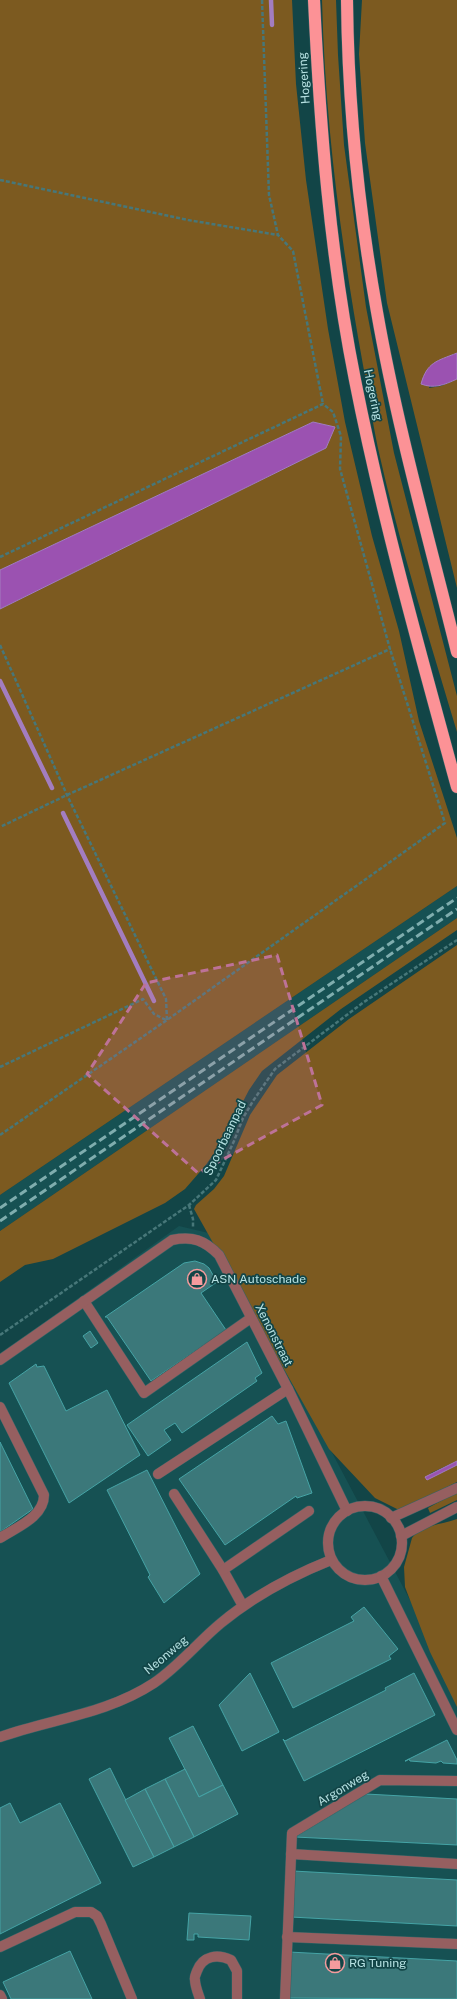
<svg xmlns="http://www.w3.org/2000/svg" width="457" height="1999" font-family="'Public Sans',sans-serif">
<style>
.built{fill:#165153}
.green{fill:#7c5a20}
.water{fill:#9b52b1;stroke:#a37dc0}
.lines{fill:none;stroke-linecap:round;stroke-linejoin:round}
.stream{stroke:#a37dc0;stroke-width:4.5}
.building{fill:#3b787a;stroke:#45a4a6}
.minor-casing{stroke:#336466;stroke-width:11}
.highway-casing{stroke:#336466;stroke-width:13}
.path{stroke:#477779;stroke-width:2.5;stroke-dasharray:4 2;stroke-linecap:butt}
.minor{stroke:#965f60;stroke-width:10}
.highway{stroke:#fc9296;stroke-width:12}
.rail{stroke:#7fadae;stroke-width:3;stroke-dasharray:8 4;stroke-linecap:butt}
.marked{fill:#bd7298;fill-opacity:0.2;stroke:#bd7298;stroke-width:3;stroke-dasharray:8 5;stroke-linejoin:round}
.labels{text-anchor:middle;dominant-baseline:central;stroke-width:3.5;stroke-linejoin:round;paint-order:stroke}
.street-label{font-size:12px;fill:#b6e1e2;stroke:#124547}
.poi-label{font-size:12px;fill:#b6e1e2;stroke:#124547;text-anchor:start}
</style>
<rect width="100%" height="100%" fill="#124547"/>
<g class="built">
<path d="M457 886V918L0 1231V1195Z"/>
<path d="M179 1226 217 1235 457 1689V1999H0V1354Z"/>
</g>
<g class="green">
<path d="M0 0H292L296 84 306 180 328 329 345 422 372 536 399 631 419 721 457 838V886L0 1195V609L326 448 334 427 313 422 0 570Z"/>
<path d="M322 0H336L338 55 344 145 366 307 394 453 457 696V732C430 641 401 550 380 457 373 427 369 396 363 365 341 244 325 123 322 0Z"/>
<path d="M362 0H457V353L436 362 429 388 441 386 457 379V588L387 303 365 143 359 54Z"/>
<path d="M457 918V930L341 1009 262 1071 249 1090 222 1142 205 1166 185 1189 165 1203 53 1259 25 1265 0 1282V1231Z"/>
<path d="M457 945V1461L431 1473 427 1480 457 1465V1482L404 1509H397L375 1498 329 1449 194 1209 196 1205 214 1189 224 1176 250 1115 277 1075 349 1019Z"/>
<path d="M457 1492V1500L430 1513 428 1508Z"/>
<path d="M457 1519V1707L430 1652 405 1587 404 1567 412 1538C422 1524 442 1525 457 1519Z"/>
</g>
<g class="water">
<path d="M457 353V379C444 385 434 389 421 384 427 362 437 361 457 353Z"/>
<path d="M313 422 335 427 326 448 0 609V570Z"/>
<path d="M457 1461V1465L427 1480 425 1477Z"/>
</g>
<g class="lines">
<g class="stream">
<path d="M271 0 272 25"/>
<path d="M0 681 52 788"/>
<path d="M63 813 154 1001"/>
</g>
</g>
<g class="building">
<path d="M195 1261 204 1264 209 1268 217 1282 201 1293 226 1330 151 1381 107 1317H105L184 1263Z"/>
<path d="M90 1331 98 1343 91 1348 83 1336Z"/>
<path d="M247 1342 262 1373 255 1378 257 1381 182 1433 175 1423 164 1430 171 1440 148 1456 127 1425Z"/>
<path d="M36 1364 37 1367 44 1366 66 1411 107 1390 140 1455 69 1503 9 1383Z"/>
<path d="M272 1416 278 1424 286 1421 312 1493 297 1498 296 1496 225 1545 179 1479Z"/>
<path d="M0 1442 33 1509 0 1532Z"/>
<path d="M147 1470 200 1574 164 1603 148 1577 150 1575 107 1490Z"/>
<path d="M364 1607 398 1649 389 1656 391 1659 293 1708 271 1663 354 1621 351 1617Z"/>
<path d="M250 1673 279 1732 242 1751 219 1705Z"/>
<path d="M414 1673 435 1715 304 1781 283 1739 285 1741 386 1690 385 1688Z"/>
<path d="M193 1726 223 1785 199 1797 169 1738Z"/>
<path d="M447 1740 457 1760V1764L443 1763 441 1761 436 1763 410 1761 409 1759 406 1761H405Z"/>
<path d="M110 1768 154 1857 133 1867 89 1779Z"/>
<path d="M185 1769 199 1797 223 1785 238 1814 194 1837 165 1779Z"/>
<path d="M165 1779 194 1837 174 1847 145 1789Z"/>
<path d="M145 1789 174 1847 154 1857 125 1800Z"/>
<path d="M366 1794 457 1799V1845L295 1837Z"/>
<path d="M10 1803 20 1823 60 1803 101 1883 0 1934V1808Z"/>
<path d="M293 1871 457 1880V1926L291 1917Z"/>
<path d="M189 1913 251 1916 249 1940 198 1937V1934H194V1940H187Z"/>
<path d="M70 1951 92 1999H11L3 1982Z"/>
<path d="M289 1952 457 1961V1999L286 1998Z"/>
</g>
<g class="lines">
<g class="minor-casing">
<g id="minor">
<path d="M84 1301 144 1393 251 1318"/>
<path d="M0 1360 172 1240C193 1236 204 1240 219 1255L288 1389 347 1511"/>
<path d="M0 1407 44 1495C44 1517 17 1527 0 1538"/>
<path d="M158 1474 288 1389"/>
<path d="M174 1494 223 1570 243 1606"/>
<circle cx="365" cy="1543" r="37"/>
<path d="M391 1518 457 1488"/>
<path d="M401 1536 457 1507"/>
<path d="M223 1570 309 1511"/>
<path d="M381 1576 457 1730"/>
<path d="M0 1737C51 1719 107 1714 154 1683 179 1666 198 1642 221 1623 255 1595 291 1576 331 1560"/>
<path d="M291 1854 457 1864"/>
<path d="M287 1937 457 1944"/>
<path d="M0 1947 75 1912H91L97 1916 101 1924 132 1999"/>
<path d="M0 1995 2 1999"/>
<path d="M200 1999C198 1993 195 1986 195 1980 194 1977 196 1974 197 1971 203 1955 218 1954 231 1960L237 1971V1999"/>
<path d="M285 1999 292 1833 380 1780 457 1781"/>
</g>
</g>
<g class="highway-casing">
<g id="highway">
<path d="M314 0C320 127 330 255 355 380 382 517 420 652 457 787"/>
<path d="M347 0C348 102 359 212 377 312 397 426 429 539 457 652"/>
</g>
</g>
<g class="path">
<path d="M262 0 269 195 278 235 293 251 323 404"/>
<path d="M0 180 188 220 278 235"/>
<path d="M0 557 323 404 333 412 341 436 340 469 390 649 67 795 0 827"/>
<path d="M0 645 67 795 166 999 167 1020"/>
<path d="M0 1067 143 999 154 1014 166 1020"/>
<path d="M0 1135 167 1020 445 823 390 649"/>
<path d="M189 1205 193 1219V1228"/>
<path d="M0 1335 189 1205 216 1180 234 1141 243 1118 253 1101 275 1069 364 1002 457 940"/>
</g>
<use href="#minor" class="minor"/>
<use href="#highway" class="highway"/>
<g class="rail">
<path d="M0 1208 457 898"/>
<path d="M0 1221 457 909"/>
</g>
</g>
<path class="marked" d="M277 955 322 1105 198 1173 87 1074 146 983Z"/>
<defs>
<g id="shop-ring" transform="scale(1)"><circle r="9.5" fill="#124547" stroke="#f59b9d" stroke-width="1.5"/><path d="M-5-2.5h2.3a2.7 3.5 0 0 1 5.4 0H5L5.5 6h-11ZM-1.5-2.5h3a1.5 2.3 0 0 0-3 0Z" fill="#f59b9d"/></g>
</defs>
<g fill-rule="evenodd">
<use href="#shop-ring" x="197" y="1279"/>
<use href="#shop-ring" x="335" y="1963"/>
</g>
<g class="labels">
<g class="street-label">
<text transform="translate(304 78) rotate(-94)">Hogering</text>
<text transform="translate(373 395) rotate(78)">Hogering</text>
<text transform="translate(225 1138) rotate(-64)">Spoorbaanpad</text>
<text transform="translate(274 1335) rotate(63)">Xenonstraat</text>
<text transform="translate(166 1655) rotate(-40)">Neonweg</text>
<text transform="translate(343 1788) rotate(-31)">Argonweg</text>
</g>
<g class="poi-label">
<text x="211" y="1279">ASN Autoschade</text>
<text x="349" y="1963">RG Tuning</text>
</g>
</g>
</svg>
